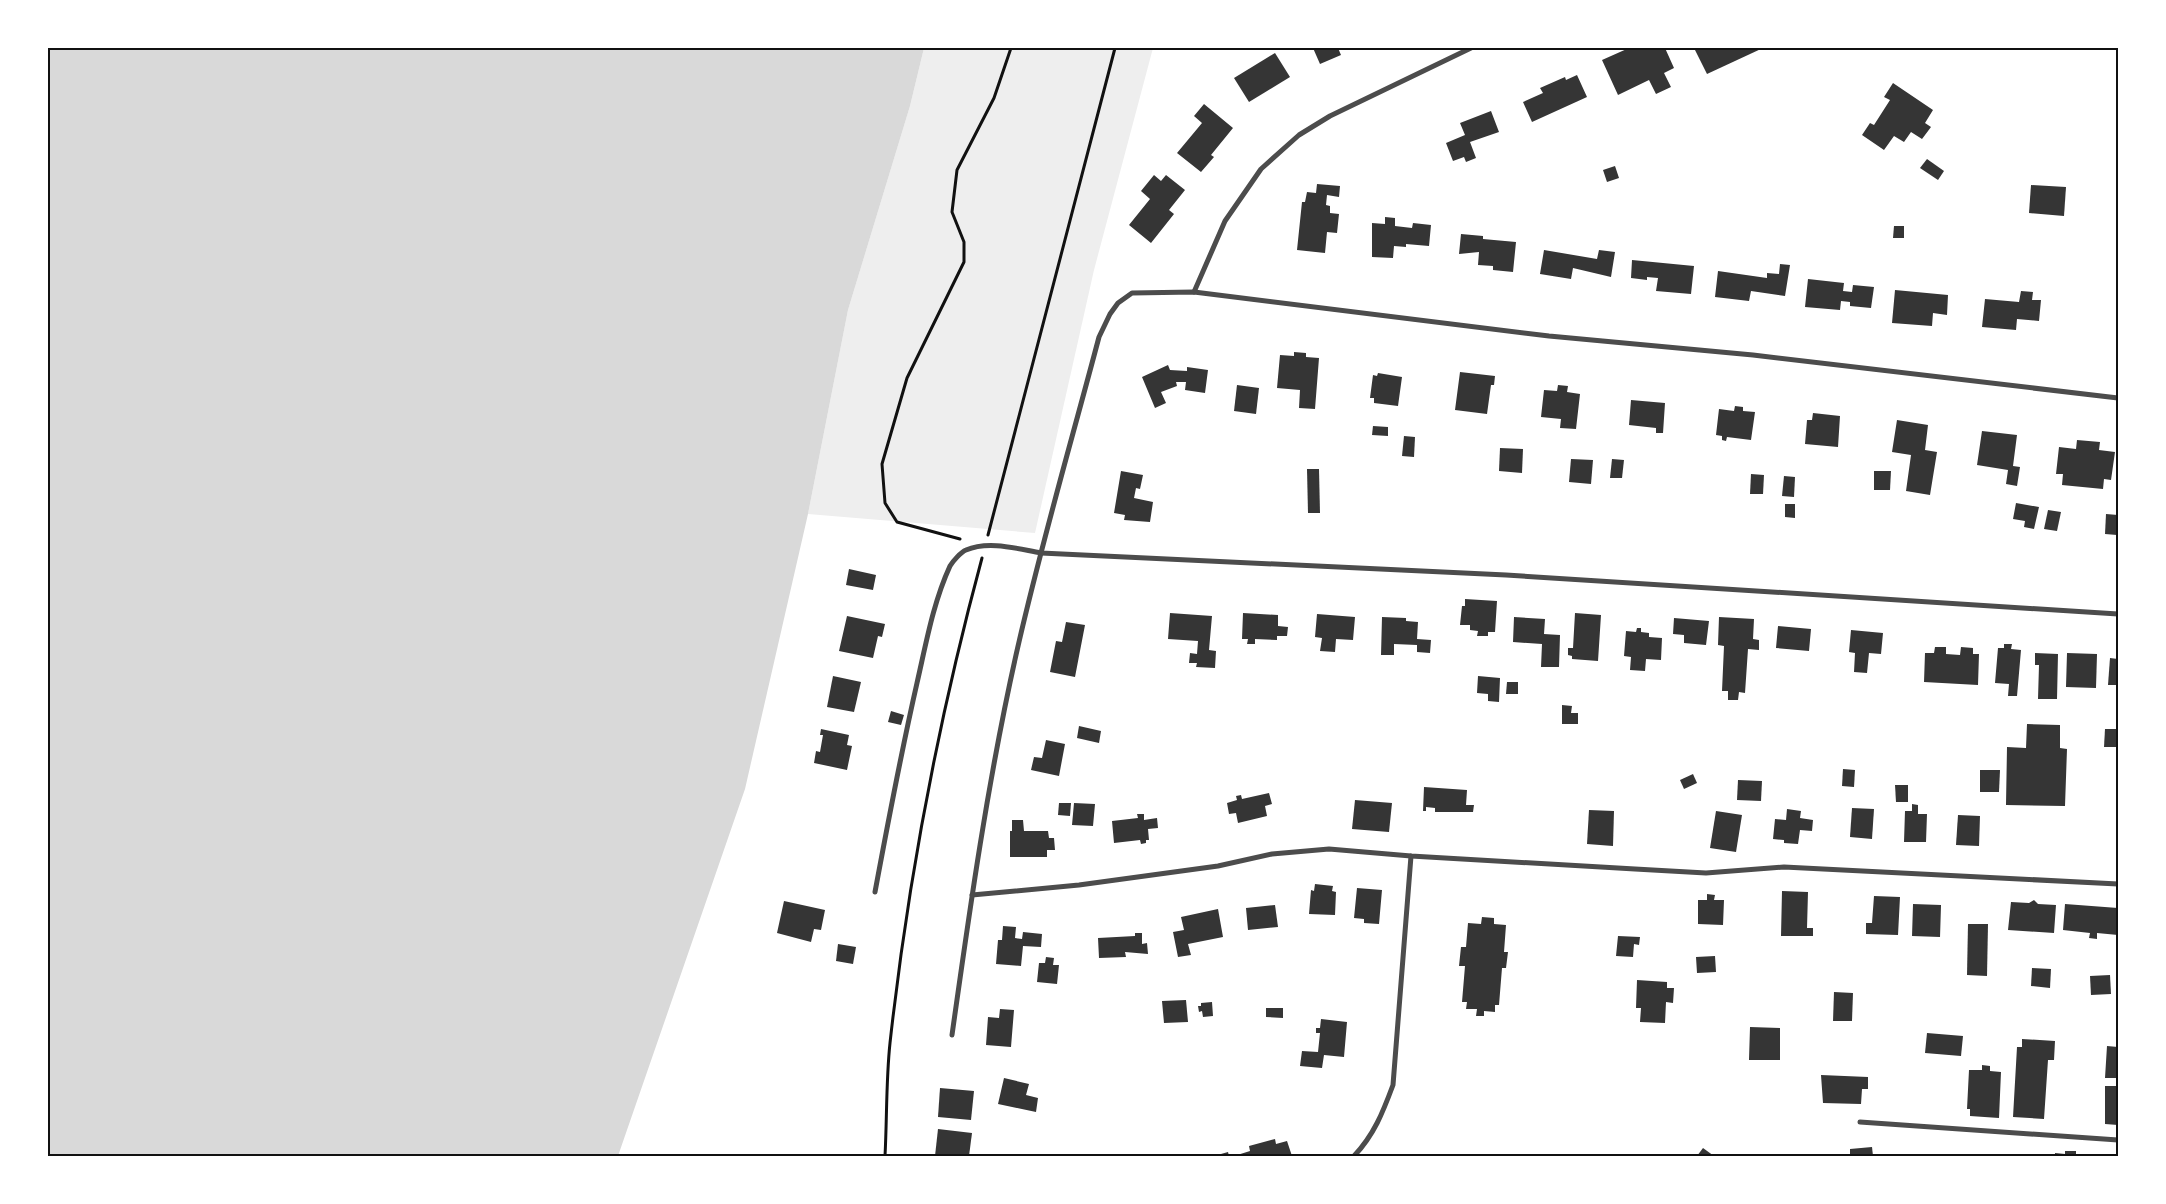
<svg xmlns="http://www.w3.org/2000/svg" width="2166" height="1204" font-family="'DejaVu Sans',sans-serif">
<style>
.green{fill:#eee}
.water{fill:#d9d9d9}
.building{fill:#353535}
.lines{fill:none;stroke-linecap:round;stroke-linejoin:round}
.path{stroke:#111;stroke-width:3}
.minor{stroke:#4c4c4c;stroke-width:5}
.neatline{fill:none;stroke:#111;stroke-width:2}
</style>
<rect width="100%" height="100%" fill="#fff"/>
<path class="green" d="M924 48H1153L1094 270 1035 533 808 514 848 310 910 106Z"/>
<path class="water" d="M48 48H924L910 106 848 310 808 514 745 789 618 1156H48Z"/>
<g class="building">
<path d="M1313 48H1338L1341 55 1320 64Z"/>
<path d="M1629 48H1665L1674 68 1664 73 1671 87 1656 94 1649 80 1618 95 1602 60Z"/>
<path d="M1694 48H1763L1707 74Z"/>
<path d="M1275 53 1290 77 1249 102 1234 78Z"/>
<path d="M1577 75 1587 97 1532 122 1523 102 1543 93 1540 88 1565 77 1566 80Z"/>
<path d="M1893 83 1933 110 1925 123 1931 127 1922 139 1911 132 1904 142 1894 136 1884 150 1862 135 1870 123 1874 125 1890 100 1884 97Z"/>
<path d="M1204 104 1233 128 1211 155 1214 157 1201 172 1177 153 1202 123 1194 116Z"/>
<path d="M1491 111 1499 132 1470 142 1476 158 1466 162 1464 157 1453 161 1446 143 1465 135 1460 123Z"/>
<path d="M1927 159 1944 171 1938 180 1920 168Z"/>
<path d="M1615 166 1619 178 1607 182 1603 170Z"/>
<path d="M1154 175 1161 181 1166 175 1185 190 1169 210 1174 214 1151 243 1129 225 1150 199 1141 191Z"/>
<path d="M1317 184 1340 186 1339 197 1327 195 1326 205 1330 206V213L1339 214 1337 233 1327 232 1325 253 1297 250 1302 202H1305L1307 192 1316 193Z"/>
<path d="M2031 185 2066 187 2064 216 2029 213Z"/>
<path d="M1385 217 1395 218V226L1412 228 1413 223 1431 225 1429 246 1406 244V247L1394 246 1393 258 1372 257V223L1385 224Z"/>
<path d="M1894 226H1904V238H1893Z"/>
<path d="M1461 234 1483 236V239L1516 242 1513 272 1493 270V266L1478 265 1479 252 1459 254Z"/>
<path d="M1544 250 1597 259 1599 250 1615 252 1611 277 1573 268 1571 279 1540 274Z"/>
<path d="M1632 260 1694 266 1691 294 1656 291 1658 278 1647 277V280L1631 278Z"/>
<path d="M1780 264 1790 265 1785 296 1751 291 1749 301 1715 297 1718 271 1767 278V273L1779 274Z"/>
<path d="M1808 279 1844 283 1843 291 1852 292 1853 285 1874 287 1871 308 1850 306V302L1841 301 1840 310 1805 307Z"/>
<path d="M1895 290 1948 295 1947 315 1933 313 1932 326 1892 323Z"/>
<path d="M2021 291 2033 292 2032 300H2041L2039 321 2017 319 2016 330 1982 327 1985 299 2019 302Z"/>
<path d="M1294 352 1306 353V357L1319 358 1315 409 1299 408 1300 390 1277 388 1280 355 1294 356Z"/>
<path d="M1168 365 1170 370 1187 371V367L1208 370 1205 393 1185 390 1186 382H1176L1177 386 1161 392 1166 403 1155 408 1142 377Z"/>
<path d="M1460 372 1495 376 1494 385H1491L1487 414 1455 410Z"/>
<path d="M1378 373 1402 377 1398 406 1374 403V398H1370L1373 375 1377 376Z"/>
<path d="M1237 385 1259 388 1256 414 1234 411Z"/>
<path d="M1558 385 1568 386 1567 392 1580 394 1576 429 1560 428 1561 419 1541 417 1544 390 1557 391Z"/>
<path d="M1631 400 1665 403 1663 433H1656V428L1629 425Z"/>
<path d="M1735 406 1743 407V411L1755 412 1751 440 1727 437 1726 441 1722 440V436L1716 435 1719 409 1734 411Z"/>
<path d="M1813 413 1840 416 1838 447 1805 444 1807 420H1812Z"/>
<path d="M1897 420 1928 425 1925 450 1937 452 1930 495 1906 491 1911 455 1892 452Z"/>
<path d="M1373 426 1388 427V436L1372 435Z"/>
<path d="M1982 431 2017 435 2013 466 2020 467 2017 486 2006 484 2008 470 1977 465Z"/>
<path d="M1404 436 1415 437 1414 457 1402 456Z"/>
<path d="M2077 440 2100 442 2099 450 2115 452 2111 480 2104 479 2103 489 2062 485 2063 474H2056L2059 447 2076 449Z"/>
<path d="M1500 448 1523 449 1522 473 1499 471Z"/>
<path d="M1571 459 1593 460 1591 484 1569 482Z"/>
<path d="M1612 459 1624 460 1622 478H1610Z"/>
<path d="M1307 469H1319L1320 513H1308Z"/>
<path d="M1121 471 1143 475 1140 489 1136 488 1134 498 1153 502 1150 522 1124 520 1125 515 1114 513Z"/>
<path d="M1874 471H1891L1890 490H1874Z"/>
<path d="M1751 474 1764 475 1763 494H1750Z"/>
<path d="M1784 476 1795 477 1794 497 1782 496Z"/>
<path d="M2016 503 2039 507 2034 529 2024 527 2025 521 2013 519Z"/>
<path d="M1785 504H1795V518L1785 517Z"/>
<path d="M2048 510 2061 512 2057 531 2044 529Z"/>
<path d="M2106 514 2118 515 2117 535 2105 534Z"/>
<path d="M849 569 876 575 873 590 846 585Z"/>
<path d="M1465 599 1497 601 1495 632H1488V636H1477L1478 631 1470 630V625H1460L1462 606H1465Z"/>
<path d="M1170 613 1212 616 1209 650 1216 651 1215 668 1196 667 1197 663H1189L1190 653 1197 654 1198 641 1168 639Z"/>
<path d="M1243 613 1278 615V626L1288 627 1287 636H1277V640L1255 639V644H1247L1248 639H1242Z"/>
<path d="M1575 613 1601 615 1598 661 1572 659V656L1568 655V648H1573Z"/>
<path d="M1317 614 1355 617 1353 640 1336 639 1335 652 1320 651 1322 638 1315 637Z"/>
<path d="M847 616 885 624 882 637 878 636 873 658 839 651Z"/>
<path d="M1382 617 1406 618V621L1418 622 1417 639 1431 640 1430 653 1417 652V645L1394 644V655H1381Z"/>
<path d="M1514 617 1545 619 1544 634 1560 635 1559 667H1541L1542 644 1513 642Z"/>
<path d="M1719 617 1754 619 1753 639 1759 640V650L1748 649 1745 693 1739 692 1738 700H1728V691H1722L1724 646 1718 645Z"/>
<path d="M1674 618 1709 621 1706 645 1684 643V635L1673 634Z"/>
<path d="M1066 622 1085 625 1075 677 1050 672 1056 641 1062 642Z"/>
<path d="M1778 626 1811 629 1809 651 1776 648Z"/>
<path d="M1637 628H1641V632L1649 633V637L1662 638 1661 660 1646 659 1645 671 1630 670 1631 657 1624 656 1626 631 1636 632Z"/>
<path d="M1851 630 1883 633 1881 654 1869 653 1867 673 1854 672 1855 653 1849 652Z"/>
<path d="M2004 644H2012L2011 649 2021 650 2017 696H2008L2009 684 1995 683 1998 648H2004Z"/>
<path d="M1935 647H1946V654L1960 655 1961 647 1973 648V654H1979L1978 685 1924 682 1925 653H1934Z"/>
<path d="M2035 653 2058 654 2057 699H2038L2039 665H2035Z"/>
<path d="M2067 653 2097 654 2096 688 2066 687Z"/>
<path d="M2110 658 2118 659V685H2108Z"/>
<path d="M833 676 861 682 854 712 827 707Z"/>
<path d="M1478 676 1500 678 1499 702 1488 701V694L1477 693Z"/>
<path d="M1507 682H1518V694H1506Z"/>
<path d="M1562 705 1572 706 1571 713H1578V724H1562Z"/>
<path d="M891 711 904 715 901 725 888 722Z"/>
<path d="M2027 724 2060 725V748L2067 749 2065 806 2006 805 2007 747 2026 748Z"/>
<path d="M1079 726 1101 731 1099 743 1077 738Z"/>
<path d="M821 729 849 735 847 745 852 746 847 770 814 763 816 751 820 752 823 735H820Z"/>
<path d="M2105 729H2118V747H2104Z"/>
<path d="M1046 740 1065 744 1059 776 1031 770 1034 757 1042 758Z"/>
<path d="M1843 769 1855 770 1854 787 1842 786Z"/>
<path d="M1980 770H2000L1999 792H1980Z"/>
<path d="M1693 774 1697 783 1684 789 1680 780Z"/>
<path d="M1738 780 1762 781 1761 801 1737 800Z"/>
<path d="M1895 785H1908V802H1896Z"/>
<path d="M1424 787 1467 790 1466 805H1474L1473 812H1435V808L1426 807V811H1423Z"/>
<path d="M1269 793 1272 804 1265 806 1267 816 1238 823 1236 813 1229 814 1227 803 1237 800 1236 796 1241 795 1242 799Z"/>
<path d="M1355 800 1392 803 1389 832 1352 829Z"/>
<path d="M1059 803H1071L1070 816 1058 815Z"/>
<path d="M1074 803 1095 804 1093 826 1072 825Z"/>
<path d="M1912 804 1918 805V814H1927L1926 842H1904L1905 811H1912Z"/>
<path d="M1852 808 1874 809 1872 839 1850 837Z"/>
<path d="M1787 809 1801 811 1800 818 1813 820 1812 831 1800 830 1798 844 1784 843V840L1773 839 1775 819 1786 820Z"/>
<path d="M1589 810 1614 811 1613 846 1587 844Z"/>
<path d="M1716 811 1742 815 1736 852 1710 848Z"/>
<path d="M1137 814H1144V820L1157 818 1158 828 1148 829 1149 840H1146V843L1141 844 1140 840 1114 843 1112 821 1138 818Z"/>
<path d="M1958 815 1980 816 1979 846 1956 845Z"/>
<path d="M1012 820H1023L1024 831H1048L1049 838H1054L1055 850H1047V857H1010V831H1012Z"/>
<path d="M1315 884 1333 886 1332 891 1336 892 1335 915 1309 914 1311 890 1314 891Z"/>
<path d="M1357 888 1382 890 1379 924 1364 923V919L1354 918Z"/>
<path d="M1782 891 1808 892 1807 928H1813V936H1781Z"/>
<path d="M1707 894 1715 895 1714 900H1724L1723 925 1698 924V900H1707Z"/>
<path d="M1874 896 1900 897 1898 935 1866 934V923H1872Z"/>
<path d="M2034 900 2038 904 2056 905 2054 933 2008 930 2011 902 2029 903Z"/>
<path d="M784 901 825 910 821 930 814 929 811 942 777 933Z"/>
<path d="M1913 904 1941 905 1940 937 1912 936Z"/>
<path d="M2065 904 2118 908V935L2097 933V939L2089 938 2090 933 2063 930Z"/>
<path d="M1275 905 1278 927 1248 930 1246 908Z"/>
<path d="M1218 909 1223 937 1188 944 1191 955 1178 957 1173 932 1184 930 1181 917Z"/>
<path d="M1482 917 1494 918V924L1506 925 1504 952H1508L1506 968H1502L1499 1005H1495V1012L1484 1011V1016H1476L1477 1009H1466L1467 1002H1462L1465 966H1459L1461 947H1466L1468 923 1481 924Z"/>
<path d="M1968 924H1988L1987 976 1967 975Z"/>
<path d="M1003 926 1016 927 1015 938 1022 939 1023 932 1042 934 1041 947 1023 946 1021 966 996 964 998 940H1002Z"/>
<path d="M1135 933H1142V944L1147 943 1148 954 1125 952 1126 957 1099 958 1098 938 1135 936Z"/>
<path d="M1618 936 1640 937 1639 945 1634 944 1633 957 1616 956Z"/>
<path d="M838 944 856 947 853 964 836 961Z"/>
<path d="M1715 956 1716 972 1697 973 1696 957Z"/>
<path d="M1046 957 1054 958 1053 965H1059L1057 984 1037 982 1039 963H1045Z"/>
<path d="M2032 968 2051 969 2050 988 2031 986Z"/>
<path d="M2110 975 2111 994 2091 995 2090 976Z"/>
<path d="M1637 980 1667 982V988H1674L1673 1003 1666 1002 1665 1023 1640 1022 1641 1008H1636Z"/>
<path d="M1834 992 1853 993 1852 1021H1833Z"/>
<path d="M1186 1000 1188 1022 1164 1023 1162 1001Z"/>
<path d="M1212 1002 1213 1016 1203 1017 1202 1011 1199 1012 1198 1006H1201V1003Z"/>
<path d="M1266 1008H1283V1018L1266 1017Z"/>
<path d="M1000 1009 1014 1010 1011 1047 986 1045 988 1017 999 1018Z"/>
<path d="M1321 1019 1347 1022 1344 1057 1324 1055 1322 1068 1300 1066 1302 1051 1318 1052 1320 1033H1316V1028H1320Z"/>
<path d="M1750 1027 1780 1028V1060H1749Z"/>
<path d="M1927 1033 1963 1036 1961 1056 1925 1053Z"/>
<path d="M2022 1039 2055 1041 2054 1060H2048L2044 1119 2013 1117 2017 1047H2022Z"/>
<path d="M2107 1046 2118 1047V1078H2105Z"/>
<path d="M1982 1065 1990 1066V1071L2001 1072 1999 1118 1970 1116V1109H1967L1969 1070H1982Z"/>
<path d="M1821 1075 1868 1077V1089H1862L1861 1104 1823 1103Z"/>
<path d="M1004 1078 1029 1084 1026 1095 1038 1098 1036 1112 998 1104Z"/>
<path d="M2105 1086H2118V1125L2105 1124Z"/>
<path d="M940 1088 974 1091 971 1120 938 1117Z"/>
<path d="M938 1129 972 1133 969 1156H935Z"/>
<path d="M1275 1139 1276 1144 1287 1141 1292 1156H1234L1250 1151 1249 1146Z"/>
<path d="M1872 1147 1873 1156H1850V1149Z"/>
<path d="M1703 1148 1714 1156H1697Z"/>
<path d="M2065 1151H2076V1154H2083V1156H2055V1153L2065 1154Z"/>
<path d="M1228 1152 1229 1156H1214Z"/>
</g>
<g class="lines">
<g class="path">
<path d="M988 535 1115 48"/>
<path d="M960 539 897 522 885 503 882 464 907 378 964 262V242L952 212 957 170 994 98 1011 48"/>
<path d="M885 1156C887 1119 886 1080 890 1043 908 880 939 717 982 558"/>
</g>
<g class="minor">
<path d="M1194 292 1225 221 1261 169 1299 135 1330 116 1471 48"/>
<path d="M875 892C888 822 901 753 917 683 926 644 933 603 950 566 953 561 961 552 966 550 989 540 1018 549 1041 553L1506 575 2118 614"/>
<path d="M972 895 1079 885 1218 866 1272 854 1329 849 1411 856 1635 869 1706 873 1784 867 2118 884"/>
<path d="M952 1035C970 907 988 780 1016 655 1040 548 1071 443 1099 337L1110 314 1118 303 1132 293 1194 292 1549 336 1753 355 2118 398"/>
<path d="M1860 1122 2118 1140"/>
<path d="M1354 1156C1374 1135 1383 1112 1393 1085L1411 856"/>
</g>
</g>
<rect width="2166" height="1204" fill="none" stroke="#ffffff" stroke-width="98"/>
<rect x="49" y="49" width="2068" height="1106" class="neatline"/>
</svg>
